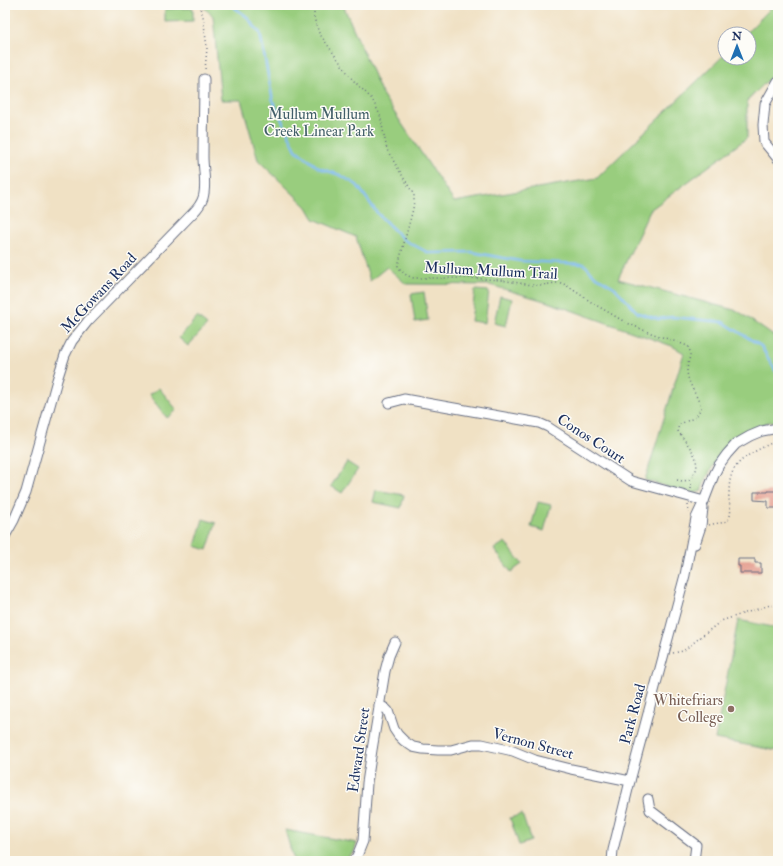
<svg xmlns="http://www.w3.org/2000/svg" width="783" height="866" font-family="'IM FELL Double Pica',serif">
<style>
.green{fill:#99cd7e;stroke:#5a7e6e}
.lines{fill:none;stroke-linecap:round;stroke-linejoin:round}
.stream{stroke:#80bbf1;stroke-width:2.5}
.building{fill:#e08e7e}
.minor-casing{stroke:#666d82;stroke-width:11}
.path{stroke:#666d82;stroke-width:1.5;stroke-dasharray:1 3;stroke-linecap:butt}
.minor{stroke:#fff;stroke-width:9}
.education-dot{fill:#8d6e63;stroke:#fdfcf7;stroke-width:1.5}
.labels{text-anchor:middle;dominant-baseline:central;stroke-width:3;stroke-linejoin:round;paint-order:stroke}
.park-label{font-size:15px;fill:#415e68;stroke:#fdfcf7}
.street-label{font-size:15px;fill:#1b2f5e;stroke:#fdfcf7}
.education-label{font-size:15px;fill:#785e54;stroke:#fdfcf7;text-anchor:end}
</style>
<rect width="100%" height="100%" fill="#fdfcf7"/>
<filter id="ink" filterUnits="userSpaceOnUse"><feTurbulence type="fractalNoise" baseFrequency=".025" numOctaves="2"/><feDisplacementMap in="SourceGraphic" scale="8" xChannelSelector="R" yChannelSelector="G"/><feConvolveMatrix kernelMatrix="1 2 1 2 8 2 1 2 1" color-interpolation-filters="sRGB"/></filter>
<filter id="wash" filterUnits="userSpaceOnUse"><feTurbulence type="fractalNoise" baseFrequency=".012" numOctaves="4" result="noise"/><feDisplacementMap in="SourceGraphic" scale="16" xChannelSelector="R" yChannelSelector="G"/><feGaussianBlur stdDeviation="0.9" result="paint"/><feColorMatrix in="noise" values="0 0 0 0 0 0 0 0 0 0 0 0 0 0 0 0 0 1.4 0 .05"/><feComposite in="paint" operator="in"/></filter>
<g filter="url(#wash)">
<rect width="100%" height="100%" fill="#f0e1c4"/>
<g class="green">
<path d="M201 5H343L382 94 454 202 597 178 725 54V58H749V34H745L773 6 778 8V70L747 101V138L650 210 618 279 738 311 775 337 778 339V422H769L750 429 732 442 718 456 707 477 701 491 696 493 685 492 645 480 684 353 672 346 548 302 490 285 406 284 387 267 370 281 356 237 314 219 307 207 258 160 241 100H221L213 16Z"/>
<path d="M193 8V21L165 22V9Z"/>
<path d="M475 290 489 291 485 323 471 321Z"/>
<path d="M424 292 428 320 415 322 411 294Z"/>
<path d="M500 296 512 299 506 326 494 323Z"/>
<path d="M197 317 207 325 188 346 179 338Z"/>
<path d="M159 388 177 410 167 418 149 395Z"/>
<path d="M347 462 358 469 342 493 331 486Z"/>
<path d="M376 490 404 495 401 508 373 502Z"/>
<path d="M538 502 551 505 544 531 531 527Z"/>
<path d="M203 519 216 523 207 550 195 546Z"/>
<path d="M505 542 522 564 511 572 494 549Z"/>
<path d="M738 620 778 628V751L715 739Z"/>
<path d="M522 814 531 841 519 845 510 818Z"/>
<path d="M285 830 357 843 354 852 343 861H294Z"/>
</g>
<g class="lines">
<path class="stream" d="M231 5 246 16 260 33 273 101 296 150 319 168 340 175 357 185 378 214 404 240 429 253 471 252 520 261 584 264 595 276 614 287 638 313 658 319 672 317 723 322 761 346 778 375"/>
</g>
<g id="blocks">
<g class="building">
<path d="M768 491H778V508H768V501L754 500V492H768Z"/>
<path d="M738 559H755V563H761V573H740V566H738Z"/>
</g>
</g>
</g>
<g filter="url(#ink)">
<use href="#blocks" fill-opacity="0" stroke="#666d82" stroke-width="1"/>
<g class="lines">
<g class="minor-casing">
<g id="minor">
<path d="M778 81 765 104 763 125 764 142 778 159"/>
<path d="M389 403 404 399 539 423 548 427 631 481 704 501"/>
<path d="M5 536 14 520 26 492 57 380 65 355 72 341 88 321 193 213C197 209 201 204 203 198 207 185 203 170 203 157 203 131 204 105 204 79"/>
<path d="M695 544 701 526 703 508"/>
<path d="M379 705 385 708 388 711 394 729 398 735 404 741 413 747 423 749 438 750H451L473 744H482L513 751 535 760 571 769 630 781"/>
<path d="M648 799 650 810 696 845 694 861"/>
<path d="M353 861 357 856 363 841 367 783 372 750 385 671 389 656 395 642"/>
<path d="M612 861 613 850 630 781 685 575 696 518 704 501 714 475 719 465 727 454 736 444 750 436 762 431 778 428"/>
</g>
</g>
<g class="path">
<path d="M199 5 203 16 207 48 205 70"/>
<path d="M314 5V18L319 33 352 79 372 99 380 115 387 150 414 195V200L413 209 398 266C402 273 407 276 414 278H471L500 280 532 285H543L555 283H561L566 285 594 304 625 322 648 332 688 346C693 354 687 363 687 371 688 385 698 396 701 408L696 417 680 424 678 428V431L691 449 694 454 696 459 697 468 691 480V490"/>
<path d="M677 480 682 481 691 480"/>
<path d="M688 505 689 513"/>
<path d="M709 525C717 522 722 525 729 519 733 508 728 505 729 494 729 473 734 464 752 453 761 448 769 444 778 440"/>
<path d="M673 653 683 651 721 621 770 605 778 607"/>
</g>
<use href="#minor" class="minor"/>
</g>
</g>
<circle class="education-dot" cx="731" cy="709" r="4"/>
<g class="labels">
<g class="park-label">
<text x="319" y="114">Mullum Mullum<tspan x="319" dy="17">Creek Linear Park</tspan></text>
</g>
<g class="street-label">
<text transform="translate(491 271) rotate(3)">Mullum Mullum Trail</text>
<text transform="translate(99 293) rotate(-47)">McGowans Road</text>
<text transform="translate(591 439) rotate(33)">Conos Court</text>
<text transform="translate(633 714) rotate(-75)">Park Road</text>
<text transform="translate(533 744) rotate(15)">Vernon Street</text>
<text transform="translate(359 750) rotate(-82)">Edward Street</text>
</g>
<g class="education-label">
<text x="723" y="700">Whitefriars<tspan x="723" dy="17">College</tspan></text>
</g>
</g>
<rect width="783" height="866" fill="none" stroke="#fdfcf7" stroke-width="20"/>
<g transform="translate(737 46)"><circle r="19" fill="#fdfcf7" stroke="#a3aaba"/>
<path d="M0-3L7 15L0 10L-7 15Z" fill="#1f6fb2"/>
<text y="-6" font-size="11" font-weight="bold" text-anchor="middle" fill="#1b2f5e">N</text>
</g>
</svg>
